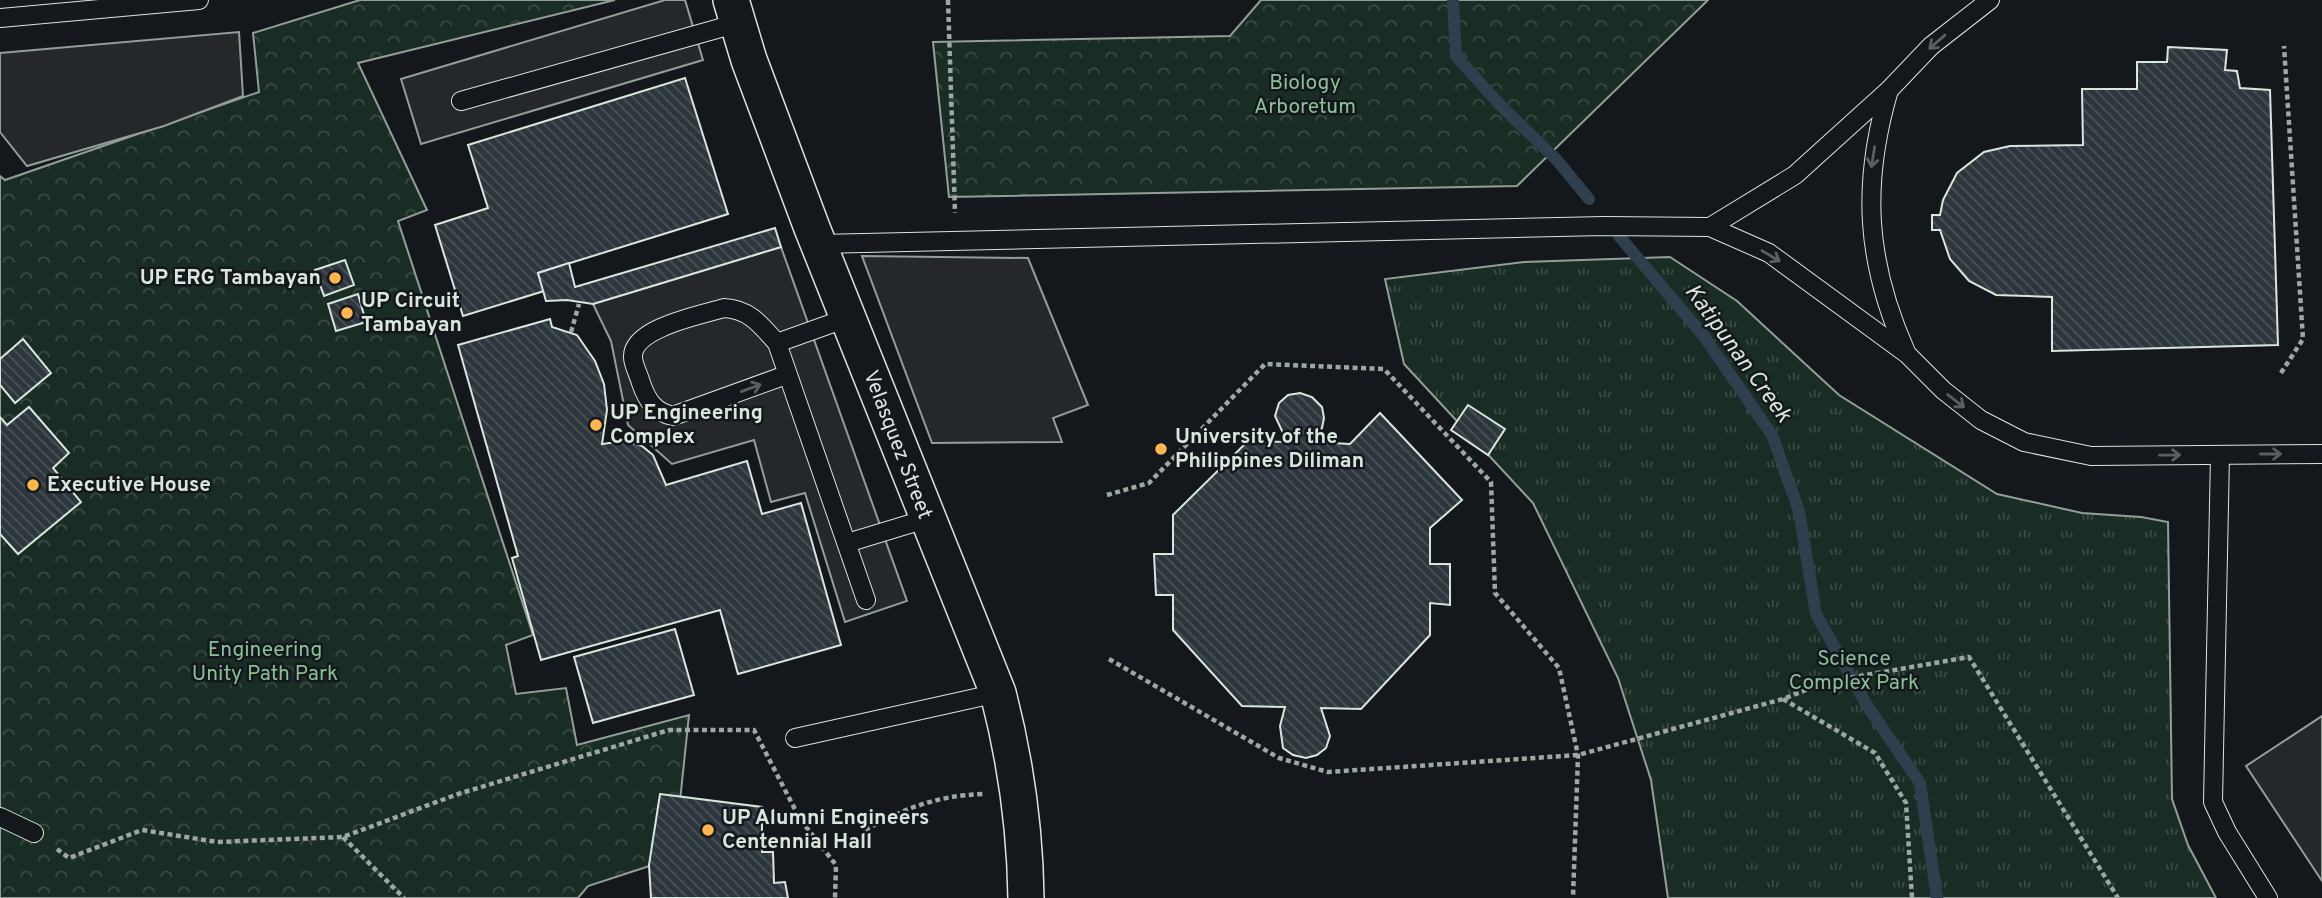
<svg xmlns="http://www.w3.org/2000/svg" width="2322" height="898" font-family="Overpass,sans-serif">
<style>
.grass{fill:url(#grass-tufts);stroke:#939e99;stroke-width:2}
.forest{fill:url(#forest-crowns);stroke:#939e99;stroke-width:2}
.parking{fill:#24282b;stroke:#939e99;stroke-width:2}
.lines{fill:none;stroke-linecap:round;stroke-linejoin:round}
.stream{stroke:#2f3f4d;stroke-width:12}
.building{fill:url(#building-back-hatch);stroke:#d8e6dc;stroke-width:2}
.lane-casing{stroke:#d8e6dc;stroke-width:20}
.street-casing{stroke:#d8e6dc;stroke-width:38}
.path{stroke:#9da8a2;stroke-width:4.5;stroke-dasharray:5 3.5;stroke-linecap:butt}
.lane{stroke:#14181c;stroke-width:18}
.street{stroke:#14181c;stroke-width:35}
.oneway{stroke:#59605f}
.poi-dot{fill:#ffb74d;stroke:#14181c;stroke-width:2.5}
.labels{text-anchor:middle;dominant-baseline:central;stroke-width:5;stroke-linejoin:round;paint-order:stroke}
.park-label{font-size:21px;fill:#8ac095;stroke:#14181c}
.poi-label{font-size:21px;font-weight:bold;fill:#d8e6dc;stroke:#14181c;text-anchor:start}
.street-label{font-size:21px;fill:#d8e6dc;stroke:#14181c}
.water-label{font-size:23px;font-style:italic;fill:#d8e6dc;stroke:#14181c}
</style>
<defs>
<pattern id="grass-tufts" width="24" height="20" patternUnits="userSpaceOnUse" patternTransform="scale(1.75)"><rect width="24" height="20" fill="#1a2d24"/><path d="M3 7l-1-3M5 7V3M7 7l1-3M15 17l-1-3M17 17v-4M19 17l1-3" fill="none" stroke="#3b4b43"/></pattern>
<pattern id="forest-crowns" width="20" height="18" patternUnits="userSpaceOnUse" patternTransform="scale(1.75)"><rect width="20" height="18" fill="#1a2d24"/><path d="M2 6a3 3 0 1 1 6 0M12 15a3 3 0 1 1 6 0" fill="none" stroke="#3b4b43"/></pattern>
<pattern id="building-back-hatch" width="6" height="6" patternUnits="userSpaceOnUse" patternTransform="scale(1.75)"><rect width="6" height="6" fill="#2c363c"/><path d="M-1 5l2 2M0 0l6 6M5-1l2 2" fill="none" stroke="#4a5358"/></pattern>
</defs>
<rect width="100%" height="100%" fill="#14181c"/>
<path class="grass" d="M1670 257 1737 301 1839 395 1997 494 2082 513 2141 517 2168 522 2172 799 2188 845 2216 898H1668L1651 780 1618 678 1533 503 1404 364 1385 279 1524 262Z"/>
<g class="forest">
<path d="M360 0H615L358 63 427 210 398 221 533 635 506 645 516 694 566 688 577 745 689 715 674 858 588 886 578 898H0V176L5 180 259 92 253 33Z"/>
<path d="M1261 0H1708L1517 186 949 197 933 42 1230 36Z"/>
</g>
<g class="parking">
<path d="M665 0H685L703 60 421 144 401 79Z"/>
<path d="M239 32 243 96 164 126 27 166 0 132V53Z"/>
<path d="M781 247 907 601 845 622 805 493 771 502 754 440 672 464 628 425 611 341 593 304Z"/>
<path d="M862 256 1028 258 1088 405 1053 418 1062 442 932 443Z"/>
<path d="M2322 716V881L2246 766Z"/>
</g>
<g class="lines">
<g class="stream">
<path d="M1453 0 1456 56 1500 105 1556 159 1589 199"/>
<path d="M1619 236 1703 335 1772 435 1799 511 1816 614 1868 707 1920 783 1937 898"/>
</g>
</g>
<g class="building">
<path d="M2168 47 2227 50 2225 70 2237 71 2240 88 2270 90 2278 345 2052 351V297L1996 295 1969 281 1950 259 1940 230H1932V215H1940L1943 200 1957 173 1984 152 2010 146 2083 145 2082 89H2137V62H2167Z"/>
<path d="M685 78 728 214 538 273 544 291 463 316 435 225 488 208 468 145Z"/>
<path d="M775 228 781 247 593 304 567 300 546 301 538 273 569 263 575 287Z"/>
<path d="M345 260 354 285 324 296 315 270Z"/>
<path d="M358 294 366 322 336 331 328 304Z"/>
<path d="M550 319 552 327 577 335 595 361 604 384 607 410 602 444 624 441 642 446 653 455 666 485 747 461 762 514 801 503 841 645 738 674 720 610 541 660 512 558 518 556 458 345Z"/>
<path d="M23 339 51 373 15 403 0 385V359Z"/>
<path d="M1300 393 1312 397 1322 407 1324 418 1322 428 1314 437V442L1350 444 1380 413 1462 500 1430 528V564H1450V605L1430 603V635L1361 709 1321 708 1330 736 1326 748 1317 755 1306 758 1293 755 1283 748 1280 726 1285 707 1242 706 1173 630V595H1156L1154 554H1173V515L1248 441 1284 442V435L1275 416 1279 403 1288 395Z"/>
<path d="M1468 405 1505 429 1488 455 1451 430Z"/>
<path d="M29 407 69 453 53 468 81 502 18 554 0 534V417L7 425Z"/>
<path d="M675 629 694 695 593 723 574 657Z"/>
<path d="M660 794 762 807V852H773L774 883 785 882 788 898H651L649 865Z"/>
</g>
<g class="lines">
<g class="lane-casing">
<g id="lane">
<path d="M0 18 199 0"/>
<path d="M1889 90C1861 185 1866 262 1906 352"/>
<path d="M461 101 738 23"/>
<path d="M1710 227 1795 175 1889 90 1931 46 1990 0"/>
<path d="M819 244 1604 226 1710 227 1769 253 1907 354 1943 390 1981 420 2024 442 2091 456 2322 454"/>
<path d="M777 343 847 318"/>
<path d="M786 375 673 416C654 412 647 400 641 383 639 375 633 365 633 357 632 328 701 315 724 308 749 309 761 325 777 343L866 600"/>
<path d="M2220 455 2213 802 2227 832 2268 898"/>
<path d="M847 543 926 519"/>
<path d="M795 738 998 693"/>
<path d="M0 817 34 833"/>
</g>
</g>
<g class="street-casing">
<path id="street" d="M731 0 749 60 812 228 998 693C1016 762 1025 827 1026 898"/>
</g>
<g class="path">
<path d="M948 0 955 213"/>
<path d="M571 332 579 304"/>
<path d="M2281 373 2303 339 2284 46"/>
<path d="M1107 495 1149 483 1265 364 1384 369 1491 482 1495 593 1559 668 1578 755 1573 898"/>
<path d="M1109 659 1279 758 1328 772 1578 755 1783 699 1826 682 1969 657 2118 898"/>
<path d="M1783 699 1875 753 1906 803 1912 898"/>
<path d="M865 830C906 808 935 796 983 794"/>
<path d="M343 837 404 898"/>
<path d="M57 849 69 858 142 830 217 842 343 837 458 794 669 730H754L800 819 836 865 835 898"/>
</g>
<use href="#lane" class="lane"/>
<use href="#street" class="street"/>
</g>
<defs><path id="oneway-shaft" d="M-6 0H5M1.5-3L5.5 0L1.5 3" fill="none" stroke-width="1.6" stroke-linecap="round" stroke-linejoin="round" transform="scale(1.75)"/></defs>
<g class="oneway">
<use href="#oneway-shaft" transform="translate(1937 42) rotate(139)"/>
<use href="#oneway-shaft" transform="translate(1873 157) rotate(99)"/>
<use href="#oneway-shaft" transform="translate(1771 256) rotate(31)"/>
<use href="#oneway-shaft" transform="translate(751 388) rotate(-20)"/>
<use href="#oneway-shaft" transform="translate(1956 401) rotate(38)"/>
<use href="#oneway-shaft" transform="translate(2271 454)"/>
<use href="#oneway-shaft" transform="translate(2170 455) rotate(-1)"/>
</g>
<g class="poi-dot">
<circle cx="335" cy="278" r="7"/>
<circle cx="347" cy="313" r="7"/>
<circle cx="596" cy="425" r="7"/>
<circle cx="1161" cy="449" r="7"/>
<circle cx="33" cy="485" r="7"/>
<circle cx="708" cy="830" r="7"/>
</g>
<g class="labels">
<g class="park-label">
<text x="1305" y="83">Biology<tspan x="1305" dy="24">Arboretum</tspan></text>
<text x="265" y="650">Engineering<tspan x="265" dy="24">Unity Path Park</tspan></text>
<text x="1854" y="659">Science<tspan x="1854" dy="24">Complex Park</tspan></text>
</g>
<g class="poi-label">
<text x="321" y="278" text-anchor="end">UP ERG Tambayan</text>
<text x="361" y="301">UP Circuit<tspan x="361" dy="24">Tambayan</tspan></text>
<text x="610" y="413">UP Engineering<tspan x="610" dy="24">Complex</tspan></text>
<text x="1175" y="437">University of the<tspan x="1175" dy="24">Philippines Diliman</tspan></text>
<text x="47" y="485">Executive House</text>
<text x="722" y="818">UP Alumni Engineers<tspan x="722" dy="24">Centennial Hall</tspan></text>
</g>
<g class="street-label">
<text transform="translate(897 445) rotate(69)">Velasquez Street</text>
</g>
<g class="water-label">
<text transform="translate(1737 354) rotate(54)">Katipunan Creek</text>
</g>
</g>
</svg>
